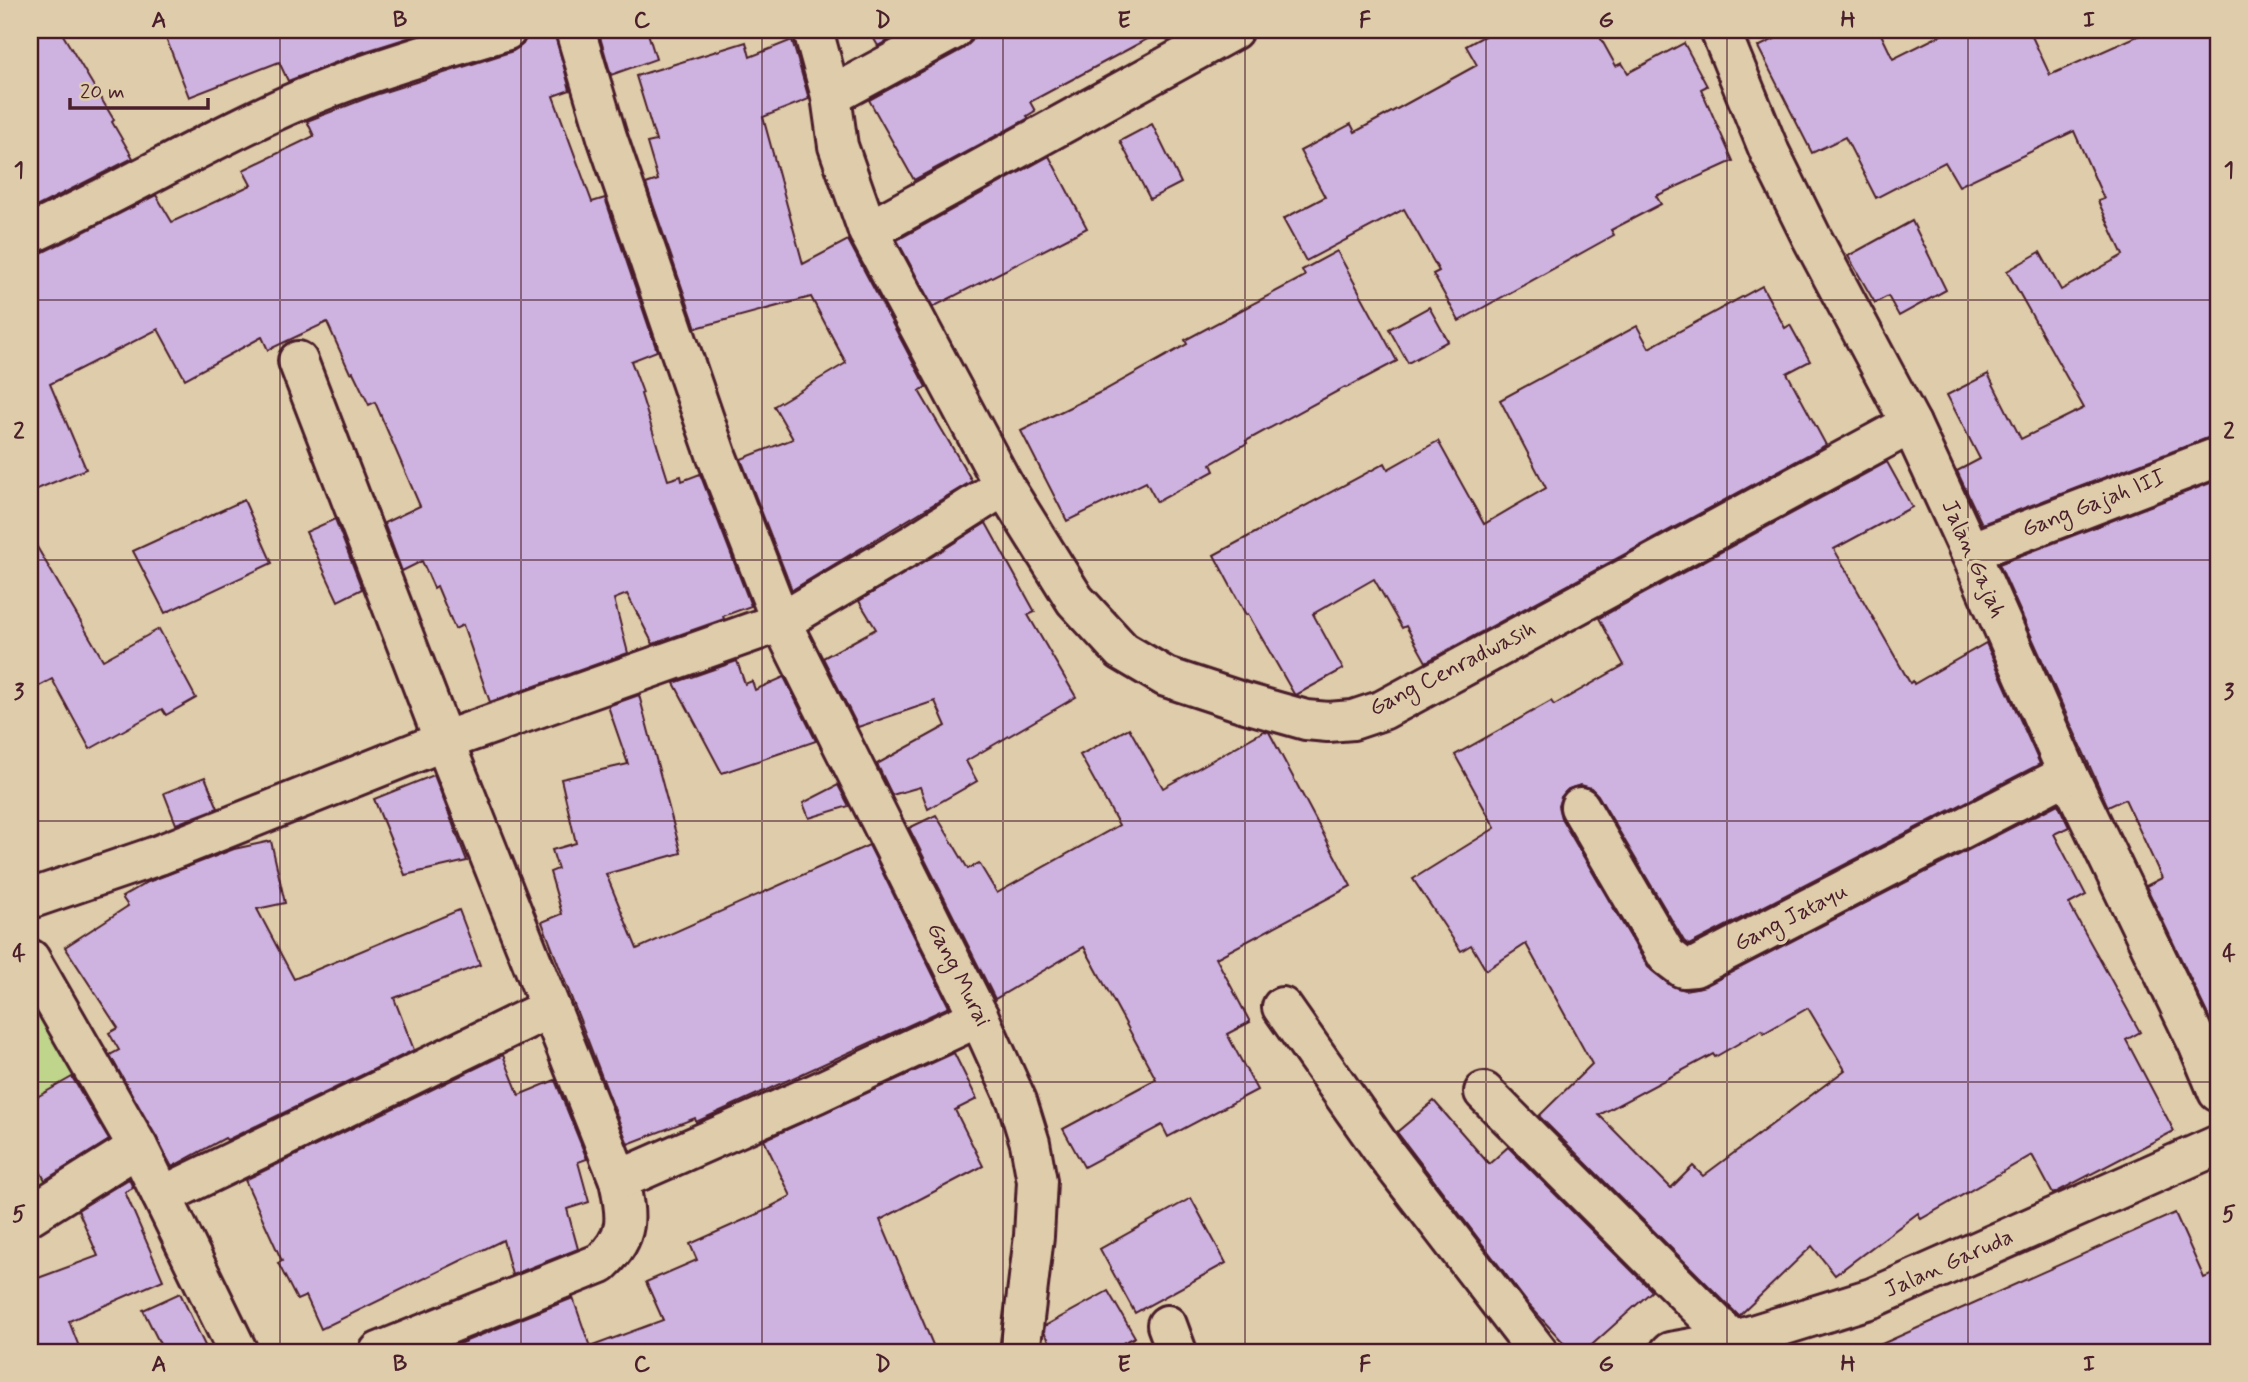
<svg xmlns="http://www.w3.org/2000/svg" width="2248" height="1382" font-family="Mynerve,sans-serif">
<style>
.green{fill:#bed58b;stroke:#847a5b;stroke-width:2}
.building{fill:#ceb3e0;stroke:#4a1f2b;stroke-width:2;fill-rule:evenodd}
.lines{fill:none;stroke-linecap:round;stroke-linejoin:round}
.minor-casing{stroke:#4a1f2b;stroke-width:44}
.minor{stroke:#deccaa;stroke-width:38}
.grid{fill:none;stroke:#4a1f2b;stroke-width:2;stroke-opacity:0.55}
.labels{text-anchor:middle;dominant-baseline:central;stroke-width:7;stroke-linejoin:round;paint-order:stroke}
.street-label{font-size:23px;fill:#4a1f2b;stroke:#deccaa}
.neatline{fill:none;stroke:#4a1f2b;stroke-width:2.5}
.grid-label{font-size:23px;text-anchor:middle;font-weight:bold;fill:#4a1f2b}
</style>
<rect width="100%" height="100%" fill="#deccaa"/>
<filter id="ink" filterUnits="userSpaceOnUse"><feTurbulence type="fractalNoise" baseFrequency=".0143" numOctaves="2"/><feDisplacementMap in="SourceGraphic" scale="14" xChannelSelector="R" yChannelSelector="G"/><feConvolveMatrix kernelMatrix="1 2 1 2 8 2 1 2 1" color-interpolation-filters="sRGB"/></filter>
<g filter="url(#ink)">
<path class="green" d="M30 931 138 1147 30 1228Z"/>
<g class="building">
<path d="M30 30H60L114 120 112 122 133 158 30 210Z"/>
<path d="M163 30H433L360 53 288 81 279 62 189 97Z"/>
<path d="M528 30H554L570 90 553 96 592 202 605 198 657 351 631 361 643 393 641 394 668 480 681 476 682 481 700 474 751 606 723 616 724 619 653 644 627 594 614 599 628 653 490 702 463 625 455 629 437 586 434 588 422 561 402 571 384 523 420 506 375 402 369 405 353 372 350 373 327 322 268 350 262 337 185 379 158 329 50 384 86 469 30 492V256L39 254 72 238 156 195 172 222 251 185 243 170 314 136 307 121 375 95 513 51 523 44Z"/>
<path d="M598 30H647L656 59 611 75Z"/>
<path d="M869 30H907L878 46Z"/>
<path d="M975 30H1164L1030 102 1035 111 1027 116 1029 118 914 180 869 100 963 49 972 41Z"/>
<path d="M1495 30H1596L1616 66 1622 63 1628 73 1684 43 1707 86 1701 89 1733 161 1656 196 1661 204 1611 230 1614 235 1459 321 1433 274 1439 271 1404 209 1306 261 1283 219 1325 197 1300 151 1351 124 1355 132 1477 65 1466 46Z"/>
<path d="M1793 30H1879L1893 59 1951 30H2029L2050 75 2151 30H2218V436L2210 437 1982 524 1957 471 1980 459 1947 395 1988 374 2021 439 2084 408 2007 271 2040 252 2061 290 2123 255 2098 201 2104 199 2074 131 1959 186 1945 162 1876 198 1845 137 1812 153 1758 47Z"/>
<path d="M792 40 809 99 763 117 803 264 848 240 926 387 919 391 972 481 792 590 741 459 793 439 774 406 846 363 811 297 696 328 646 184 658 180 647 143 656 141 636 76 746 42 750 57Z"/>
<path d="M1152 124 1181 183 1150 199 1120 141Z"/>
<path d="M1049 156 1087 228 933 307 897 240Z"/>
<path d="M1912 221 1946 290 1899 316 1888 296 1875 303 1848 256Z"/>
<path d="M1337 251 1397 361 1346 388 1345 387 1246 441 1247 443 1211 464 1214 471 1157 502 1146 482 1067 521 1021 431 1105 390 1187 344 1185 340 1305 276 1302 270Z"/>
<path d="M1762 286 1785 328 1790 325 1810 361 1787 373 1826 445 1426 662 1406 626 1402 628 1374 579 1313 614 1343 669 1296 695 1294 694 1248 614 1246 615 1214 555 1385 463 1388 469 1438 441 1484 524 1546 488 1500 400 1637 326 1649 348Z"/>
<path d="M1429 307 1448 341 1408 363 1389 329Z"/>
<path d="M1887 462 1912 507 1834 549 1910 683 1913 681 1914 684 1986 643 2040 764 1689 945 1684 941 1598 795 1591 788 1581 785 1568 789 1561 797 1558 806 1561 818 1648 967 1670 985 1685 990 1705 986 2058 804 2069 827 2054 834 2086 895 2069 904 2140 1032 2126 1040 2174 1131 2053 1194 2032 1155 1921 1219 1918 1213 1835 1275 1812 1246 1739 1316 1539 1116 1592 1064 1526 944 1486 970 1471 945 1461 951 1413 879 1495 828 1455 755 1551 701 1554 705 1624 665 1599 618ZM1808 1008 1845 1070 1703 1176 1693 1166 1671 1188 1599 1115 1713 1054 1715 1057 1762 1030 1764 1033Z"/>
<path d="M2218 480V1036L2146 886 2162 878 2125 799 2108 807 1999 564Z"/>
<path d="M244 500 272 563 165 613 133 551Z"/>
<path d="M335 519 362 589 338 601 306 532Z"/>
<path d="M986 523 1035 612 1028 615 1076 697 966 761 977 781 928 809 920 787 892 795 877 764 946 726 935 701 858 727 823 658 876 629 859 601Z"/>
<path d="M30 535 103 660 159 629 196 698 166 715 162 709 90 749 52 679 30 691Z"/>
<path d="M737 661 745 684 752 681 755 690 784 677 816 741 722 773 674 683Z"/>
<path d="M639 695 681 853 606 874 637 949 869 845 949 1007 696 1122 695 1118 628 1144 542 922 562 914 550 872 558 869 552 850 576 843 561 779 628 764 608 706Z"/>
<path d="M1129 728 1163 788 1264 731 1269 732 1351 886 1216 958 1250 1022 1227 1034 1257 1090 1168 1137 1162 1125 1084 1167 1063 1129 1156 1079 1084 947 995 999 909 828 936 815 968 869 979 863 997 893 1119 825 1080 755Z"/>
<path d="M434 775 467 861 405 875 374 799Z"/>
<path d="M205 777 218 808 176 824 164 793Z"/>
<path d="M838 785 849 806 809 818 803 803Z"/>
<path d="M271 841 285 903 257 909 294 979 459 910 480 965 394 998 414 1050 227 1140 225 1138 172 1167 110 1055 119 1050 109 1033 118 1028 65 947 128 906 122 897 148 882 234 849Z"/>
<path d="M954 1053 977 1099 955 1110 983 1166 880 1220 936 1352H439L573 1298 590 1347 663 1320 646 1282 697 1260 690 1244 773 1207 772 1206 791 1196 764 1140Z"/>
<path d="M503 1055 519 1095 555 1080 587 1159 578 1162 589 1202 567 1209 578 1249 512 1275 503 1240 321 1329 306 1296 297 1300 278 1263 282 1261 245 1180Z"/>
<path d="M72 1077 109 1140 45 1180 30 1154V1101Z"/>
<path d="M1434 1101 1489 1164 1508 1147 1652 1291 1584 1352H1572L1529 1305 1397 1132Z"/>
<path d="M129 1179 133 1188 125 1192 163 1280 69 1321 81 1352H37L30 1334V1281L98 1256 78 1210Z"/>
<path d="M1191 1198 1226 1263 1135 1313 1100 1249Z"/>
<path d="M2175 1213 2204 1278 2218 1272V1345L2201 1352H1864Z"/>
<path d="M1108 1291 1135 1337 1107 1352H1056L1044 1332 1045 1326Z"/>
<path d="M180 1293 208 1352H164L143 1310Z"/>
</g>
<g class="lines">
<g class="minor-casing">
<g id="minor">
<path d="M575 30 607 137 717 457 781 622 979 1017 1017 1101 1030 1143 1037 1181 1034 1236 1020 1352"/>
<path d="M813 30 831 96 838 146 868 231 1004 486 1075 600 1122 651 1166 677 1242 702 1306 720 1328 722 1353 720 1383 710 1911 424"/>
<path d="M1720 30 1770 153 1812 238 1911 424 1970 552 2068 774 2198 1044 2218 1092"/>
<path d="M831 96 953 30"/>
<path d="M868 231 1233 30"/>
<path d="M30 234C117 194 199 145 286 106 357 74 433 53 507 30"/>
<path d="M298 361 444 741 619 1180C627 1217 630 1236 601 1263L379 1352"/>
<path d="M1970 552 2218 457"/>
<path d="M1580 807 1667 956 1683 968 1695 967 2068 774"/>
<path d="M30 899 159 855 444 741 781 622 913 544 1004 486"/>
<path d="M30 959 138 1147 238 1352"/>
<path d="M1282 1007 1384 1152 1538 1352"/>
<path d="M1484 1092 1733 1341"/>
<path d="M619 1180 817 1093 979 1017"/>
<path d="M162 1196 550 1008"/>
<path d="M30 1215 138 1147"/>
<path d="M1167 1325 1177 1352"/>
<path d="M1670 1352 1733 1341 1872 1298 2218 1145"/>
</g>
</g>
<use href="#minor" class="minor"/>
</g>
</g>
<path class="grid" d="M280 30V1352M521 30V1352M762 30V1352M1003 30V1352M1245 30V1352M1486 30V1352M1727 30V1352M1968 30V1352M30 300H2218M30 560H2218M30 821H2218M30 1082H2218"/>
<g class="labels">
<g class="street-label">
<text transform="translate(2094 504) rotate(-21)">Gang Gajah III</text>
<text transform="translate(1973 559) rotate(66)">Jalan Gajah</text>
<text transform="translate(1453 669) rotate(-27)">Gang Cenradwasih</text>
<text transform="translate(1791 918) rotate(-27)">Gang Jatayu</text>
<text transform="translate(958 975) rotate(63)">Gang Murai</text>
<text transform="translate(1949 1264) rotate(-24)">Jalan Garuda</text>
</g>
</g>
<rect width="2248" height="1382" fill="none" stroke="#deccaa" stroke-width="77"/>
<path d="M70 98v10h138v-10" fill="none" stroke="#4a1f2b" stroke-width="3.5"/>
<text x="80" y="98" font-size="21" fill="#4a1f2b" stroke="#deccaa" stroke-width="5" paint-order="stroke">20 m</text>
<rect x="38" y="38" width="2172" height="1306" class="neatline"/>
<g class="grid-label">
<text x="159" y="27">A</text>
<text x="400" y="27">B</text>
<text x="642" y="27">C</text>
<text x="883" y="27">D</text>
<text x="1124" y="27">E</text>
<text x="1365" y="27">F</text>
<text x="1606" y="27">G</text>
<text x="1848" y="27">H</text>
<text x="2089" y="27">I</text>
<text x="19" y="177">1</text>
<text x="2229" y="177">1</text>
<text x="19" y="438">2</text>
<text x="2229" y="438">2</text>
<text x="19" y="699">3</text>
<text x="2229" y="699">3</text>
<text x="19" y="960">4</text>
<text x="2229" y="960">4</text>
<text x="19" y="1221">5</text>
<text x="2229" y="1221">5</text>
<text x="159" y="1371">A</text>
<text x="400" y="1371">B</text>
<text x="642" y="1371">C</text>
<text x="883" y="1371">D</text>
<text x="1124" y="1371">E</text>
<text x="1365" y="1371">F</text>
<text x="1606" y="1371">G</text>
<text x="1848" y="1371">H</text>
<text x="2089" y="1371">I</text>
</g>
</svg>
